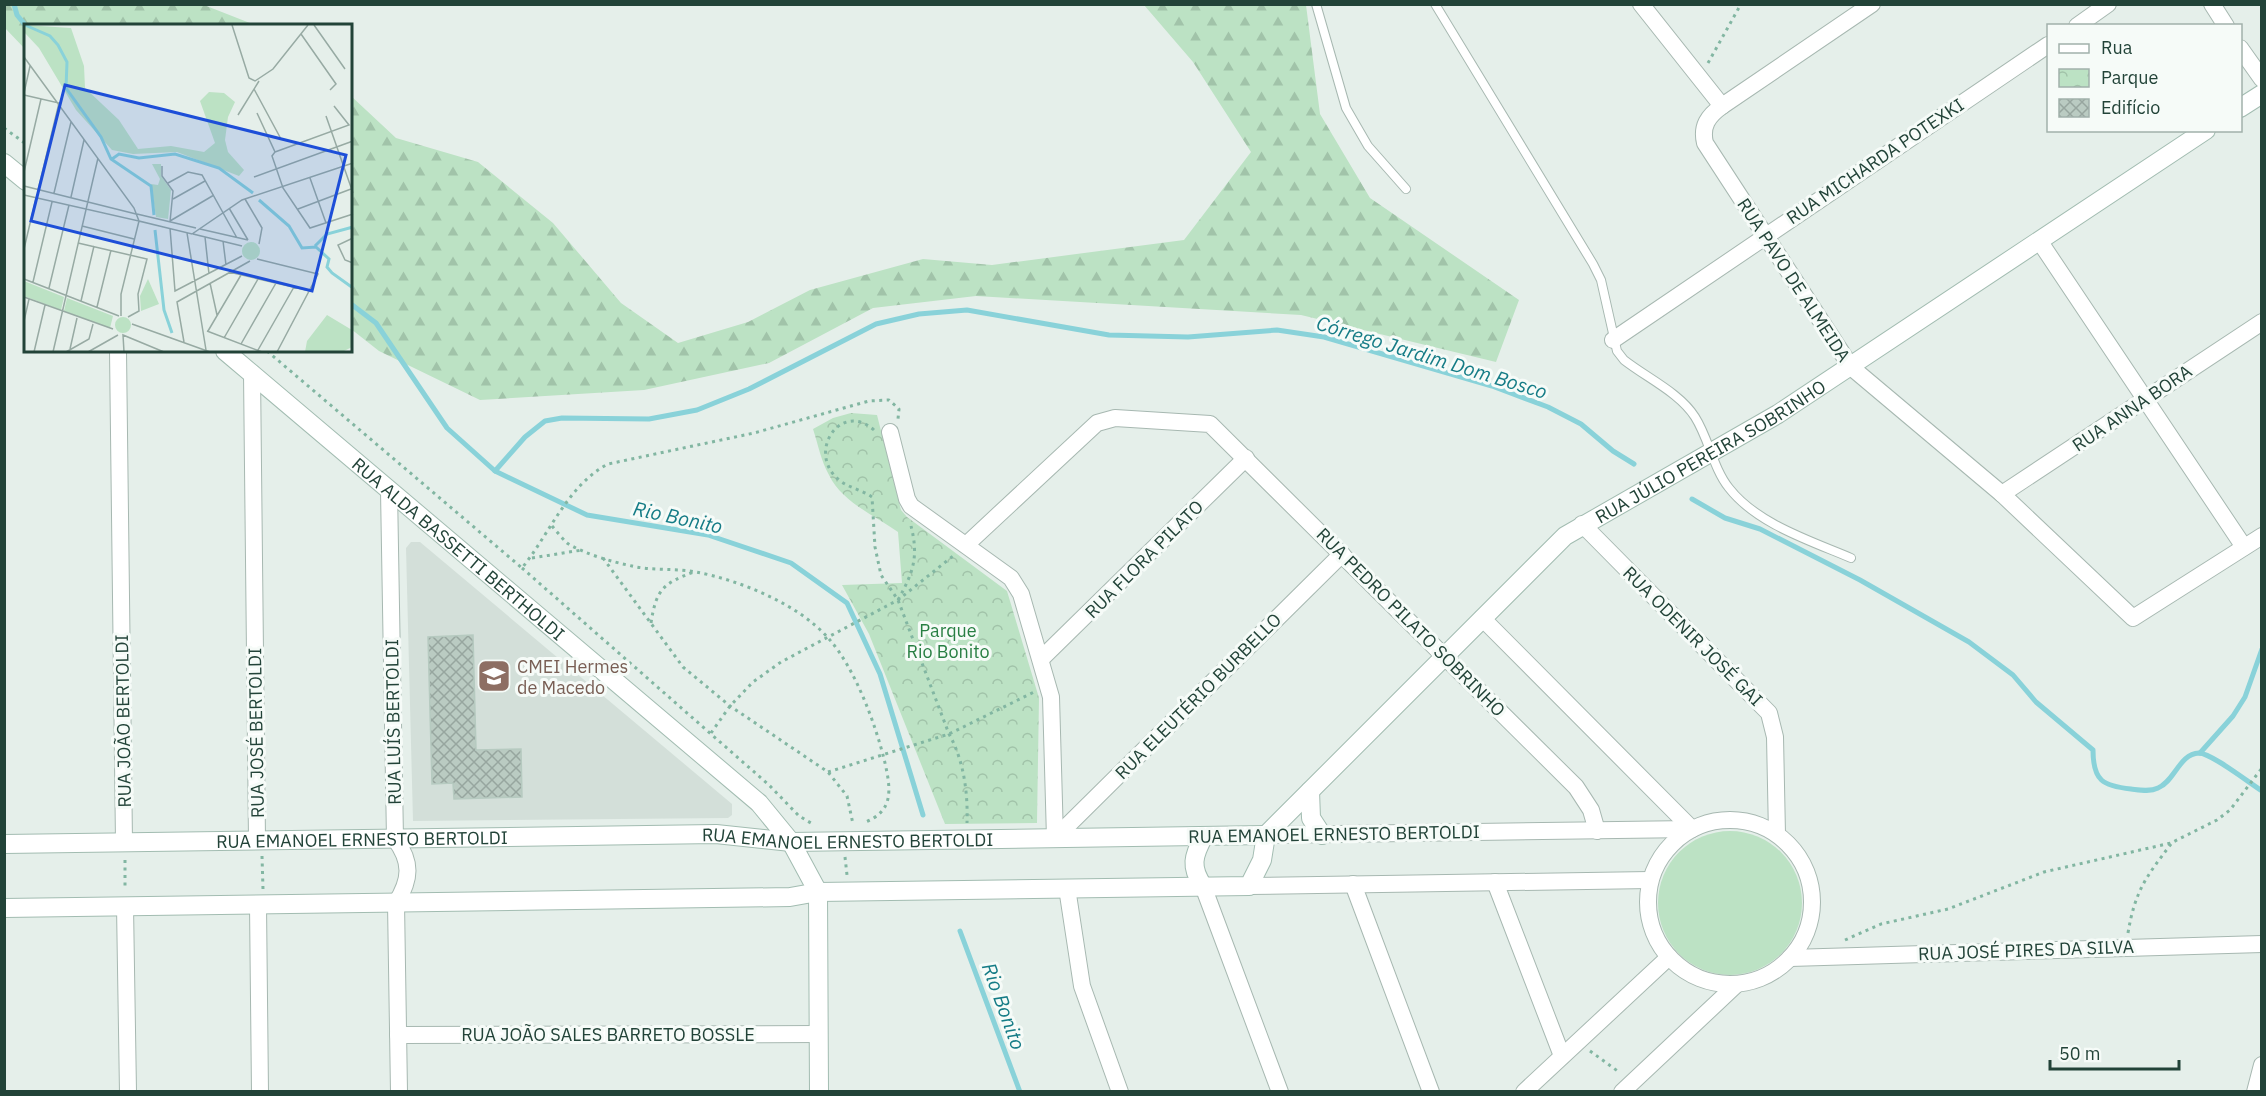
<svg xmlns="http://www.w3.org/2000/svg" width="2266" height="1096" font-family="'IBM Plex Sans',sans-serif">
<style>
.built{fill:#d3dfd9}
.green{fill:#bce2c4}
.forest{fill:url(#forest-firs)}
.park{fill:url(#park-crowns)}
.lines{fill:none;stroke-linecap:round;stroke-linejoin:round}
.stream{stroke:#89d2d9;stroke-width:5}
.building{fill:url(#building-cross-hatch);stroke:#b6cac0;stroke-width:1.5}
.lane-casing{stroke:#a7b8b1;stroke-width:10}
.street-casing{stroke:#a7b8b1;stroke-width:18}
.secondary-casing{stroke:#a2bcb1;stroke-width:20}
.path{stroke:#82b6a2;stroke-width:3;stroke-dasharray:3 4.5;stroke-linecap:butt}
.lane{stroke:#fff;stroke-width:8}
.street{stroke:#fff;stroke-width:16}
.secondary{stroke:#fff;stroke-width:18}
.labels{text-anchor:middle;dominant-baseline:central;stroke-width:6;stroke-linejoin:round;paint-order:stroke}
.street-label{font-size:18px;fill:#224338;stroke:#f6fbf8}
.park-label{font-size:18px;fill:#287f43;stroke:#f6fbf8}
.education-label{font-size:18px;fill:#785e54;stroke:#f6fbf8;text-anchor:start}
.water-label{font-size:20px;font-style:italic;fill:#157c86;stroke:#f6fbf8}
.inset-river{fill:none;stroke:#89d2d9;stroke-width:3}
.inset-road{fill:none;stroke:#97aaa3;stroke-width:1.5}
.view{fill:#1d4ed8;fill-opacity:0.15;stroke:#1d4ed8;stroke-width:3}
.inset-edge{fill:none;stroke:#224338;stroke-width:3}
</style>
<defs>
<pattern id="forest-firs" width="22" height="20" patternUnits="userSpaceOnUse" patternTransform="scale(1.5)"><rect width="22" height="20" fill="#bce2c4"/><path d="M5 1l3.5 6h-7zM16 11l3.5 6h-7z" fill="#a1c3a9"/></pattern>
<pattern id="park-crowns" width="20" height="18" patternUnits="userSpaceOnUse" patternTransform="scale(1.5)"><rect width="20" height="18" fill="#bce2c4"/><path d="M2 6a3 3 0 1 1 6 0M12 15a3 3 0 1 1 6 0" fill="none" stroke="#a1c3a9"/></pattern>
<pattern id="building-cross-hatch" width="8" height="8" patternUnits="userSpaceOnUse" patternTransform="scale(1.5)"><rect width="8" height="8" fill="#bacbc2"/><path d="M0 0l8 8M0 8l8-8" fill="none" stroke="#97a69f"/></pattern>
</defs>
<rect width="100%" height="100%" fill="#e5efea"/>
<path class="built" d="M411 542H420L732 804V815L728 818 413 821 406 548Z"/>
<circle class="green" cx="1730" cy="903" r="72"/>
<g class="forest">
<path d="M5 4 204 5 255 25 26 26 25 49 5 28Z"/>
<path d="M1144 5H1306L1320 114 1370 198 1519 300 1496 362 1301 315 976 296 873 308 769 363 644 390 480 400 379 351 351 329V96L396 138 478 162 553 223 621 303 678 343 748 322 810 290 923 259 992 265 1184 240 1251 152 1193 62Z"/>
</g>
<path class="park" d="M851 413 877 415 901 510 907 517 1007 591 1039 698 1037 823 945 824 869 634 842 585 902 583 898 532C874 515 842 502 829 475 821 461 818 444 813 429L833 418Z"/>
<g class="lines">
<g class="stream">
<path d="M14 4 17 15 26 26"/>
<path d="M351 304 376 323 447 428 495 471 587 515 708 535 791 563 847 603 880 674 923 815"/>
<path d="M495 471 525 437 545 421 562 418 649 419 697 410 749 389 876 324 919 314 967 310 1109 335 1188 337 1277 330 1324 337 1492 386 1548 407 1581 424 1613 451 1634 464"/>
<path d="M1692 499 1725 518 1760 529 1860 580 1969 642 2013 675 2036 702 2093 750C2093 781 2103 786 2131 789 2140 790 2150 792 2158 788 2175 781 2179 754 2199 753 2211 753 2248 782 2262 791"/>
<path d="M2200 753 2233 716 2245 697 2262 649"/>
<path d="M960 931 1020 1092"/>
</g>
</g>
<path class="building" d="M473 635 476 750 521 749 522 797 454 799 453 783 432 784 428 637Z"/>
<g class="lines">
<g class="lane-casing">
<g id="lane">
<path d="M1316 4 1346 108 1368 146 1406 189"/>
<path d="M1435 4 1593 264 1601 280 1617 351 1624 360C1647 378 1680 393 1695 417 1709 439 1713 468 1729 488 1757 524 1811 541 1851 558"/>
</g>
</g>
<g class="street-casing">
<g id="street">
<path d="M1641 4 1722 106C1708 116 1701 126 1705 143L1851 367 2002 494 2133 618 2262 536"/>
<path d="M2212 4 2226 26"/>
<path d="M2077 26 2108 4"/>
<path d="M2240 48 2262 79"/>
<path d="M1722 106 1872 4"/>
<path d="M2040 242 2244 547"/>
<path d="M1613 340 2048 45"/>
<path d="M118 351 124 842"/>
<path d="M252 373 257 840"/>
<path d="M890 432 907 499 911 506 1011 578 1021 594 1051 697 1055 838"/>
<path d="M389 490 395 839C412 862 411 879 396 903L399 1092"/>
<path d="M2002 494 2262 322"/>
<path d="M1582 524 1769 713 1775 737 1777 834"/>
<path d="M966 545 1097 423 1115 418 1210 424 1576 787 1591 810 1597 831"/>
<path d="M1482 618 1692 829"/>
<path d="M1041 659 1246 458"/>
<circle cx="1730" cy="902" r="82"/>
<path d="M1266 835 1692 829"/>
<path d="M1055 838 1342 554"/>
<path d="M1495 882 1562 1056"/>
<path d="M1353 884 1431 1092"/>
<path d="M1203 886 1280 1092"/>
<path d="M1249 886 1650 880"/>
<path d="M1067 888 1082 986 1120 1092"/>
<path d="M258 905 260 1092"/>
<path d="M125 906 128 1092"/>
<path d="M1790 958 2262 944"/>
<path d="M398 1035 819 1034"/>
<path d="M1524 1092 1669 957"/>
<path d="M1622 1092 1737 984"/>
<path d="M2255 1092 2262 1065"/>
</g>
</g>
<g class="secondary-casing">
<g id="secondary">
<path d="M2240 108 2262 94"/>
<path d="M4 163 26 181"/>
<path id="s1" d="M225 351 759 803 791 842 818 892 819 1092"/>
<path d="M1310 791 1311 818 1322 835"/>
<path id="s2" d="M1266 835 1565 536 1778 414 2206 130"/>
<path id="s3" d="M4 844 716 834 791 842 1266 835"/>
<path d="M1203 886C1190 867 1193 856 1204 836"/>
<path d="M4 908 790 897 818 892 1249 886 1262 860 1266 835"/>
</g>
</g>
<g class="path">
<path d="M1708 63 1741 4"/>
<path d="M4 128 26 144"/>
<path d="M267 351 522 568C550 533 568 485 608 464L754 433 869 401 889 400 899 409 898 419"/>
<path d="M874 430C840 400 806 453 839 480 849 488 862 490 872 497L875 547 881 575 898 600 949 734C964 761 968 793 967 823"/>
<path d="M552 526C557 532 562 538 567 543 584 554 613 562 632 566 652 571 675 568 696 572 739 580 799 604 829 639 855 668 876 725 885 763 891 790 894 812 863 823"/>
<path d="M532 558 582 550"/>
<path d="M603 558 683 667 730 706 828 772 847 796 853 824"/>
<path d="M522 568 769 785 799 816 811 823"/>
<path d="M898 600C913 573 919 557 911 526"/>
<path d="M651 623C656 590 663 583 694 572"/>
<path d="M711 733 730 706 753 682 781 662 898 600 953 556"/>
<path d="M828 772 949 734 1034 692"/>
<path d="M262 856 263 889"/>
<path d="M845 857 847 875"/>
<path d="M125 860V890"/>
<path d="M2128 933C2135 891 2146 877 2171 844"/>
<path d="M1845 940 1881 924 1948 909 2044 872 2171 843 2217 820 2230 810 2262 768"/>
<path d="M1590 1051 1619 1072"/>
</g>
<use href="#lane" class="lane"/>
<use href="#street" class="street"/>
<use href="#secondary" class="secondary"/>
</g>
<defs>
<g id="school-square" transform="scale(1.725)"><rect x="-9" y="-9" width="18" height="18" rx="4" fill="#8d6e63" stroke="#f6fbf8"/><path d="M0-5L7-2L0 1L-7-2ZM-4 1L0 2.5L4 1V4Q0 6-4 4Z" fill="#fff"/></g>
</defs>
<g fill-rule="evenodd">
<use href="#school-square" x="494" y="676"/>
</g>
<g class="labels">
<g class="street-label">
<text transform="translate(1875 161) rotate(-34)">RUA MICHARDA POTEXKI</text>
<text transform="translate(1794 280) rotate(57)">RUA PAVO DE ALMEIDA</text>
<text transform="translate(2132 408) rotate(-34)">RUA ANNA BORA</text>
<text stroke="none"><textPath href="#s2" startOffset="591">RUA JÚLIO PEREIRA SOBRINHO</textPath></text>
<text stroke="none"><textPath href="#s1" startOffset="306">RUA ALDA BASSETTI BERTHOLDI</textPath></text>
<text transform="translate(1144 559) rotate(-45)">RUA FLORA PILATO</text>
<text transform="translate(1411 622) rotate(45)">RUA PEDRO PILATO SOBRINHO</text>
<text transform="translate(1693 636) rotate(45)">RUA ODENIR JOSÉ GAI</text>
<text transform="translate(1198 696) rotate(-45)">RUA ELEUTÉRIO BURBELLO</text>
<text transform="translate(123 721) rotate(-91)">RUA JOÃO BERTOLDI</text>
<text transform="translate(393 722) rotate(-91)">RUA LUÍS BERTOLDI</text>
<text transform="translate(256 733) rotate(-91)">RUA JOSÉ BERTOLDI</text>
<text transform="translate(1334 834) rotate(-1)">RUA EMANOEL ERNESTO BERTOLDI</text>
<text stroke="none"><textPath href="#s3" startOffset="844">RUA EMANOEL ERNESTO BERTOLDI</textPath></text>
<text stroke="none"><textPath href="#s3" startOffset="358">RUA EMANOEL ERNESTO BERTOLDI</textPath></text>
<text transform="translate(2026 950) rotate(-2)">RUA JOSÉ PIRES DA SILVA</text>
<text x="608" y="1034">RUA JOÃO SALES BARRETO BOSSLE</text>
</g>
<g class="park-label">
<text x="948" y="630">Parque<tspan x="948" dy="21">Rio Bonito</tspan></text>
</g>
<g class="education-label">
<text x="517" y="666">CMEI Hermes<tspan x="517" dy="21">de Macedo</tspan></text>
</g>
<g class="water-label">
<text transform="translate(1432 357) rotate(17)">Córrego Jardim Dom Bosco</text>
<text transform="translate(678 517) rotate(12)">Rio Bonito</text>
<text transform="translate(1004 1006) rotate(70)">Rio Bonito</text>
</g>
</g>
<g transform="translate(24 24)">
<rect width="328" height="328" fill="#e5efea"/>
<path d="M218 227a9 9 0 1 1 18 0a9 9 0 1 1-18 0ZM0 257 40 273 37 286 0 272ZM43 274 89 292 86 304 40 287ZM91 301a8 8 0 1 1 16 0a8 8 0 1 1-16 0Z" fill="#bce2c4"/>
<path d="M0 1 47 4 60 42 61 64 95 96 114 125 147 122 180 128 191 119 176 77 185 68 200 69 211 78 204 93 201 116 204 128 220 146 215 152 153 128 109 130 88 126 52 86 15 24 0 8ZM303 291 328 306V323L318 328H281L283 317Z" fill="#bce2c4"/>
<path d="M128 140H137V152L147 166 144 195 132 193 127 160 134 161 136 155ZM124 255 135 280 117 287 116 272Z" fill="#bce2c4"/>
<path class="inset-river" d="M1 1 26 12 34 21 43 38 42 64 77 113 87 135 127 162 130 191M88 135 95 130 115 134 151 130 195 144 229 169M235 176 265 202 278 224 292 223 305 235 303 243 308 249 329 264M131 206 140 286 148 309M291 222 303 210 329 203"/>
<path class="inset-road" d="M208 1 225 54 231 57 249 45 284 1M290 1 321 45M277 10 312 60 306 66M0 33 110 184 115 197 168 210 218 176 329 139M230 65 257 115M0 69 6 42M0 71 35 79 14 166M233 89 251 128 248 132 259 164 286 204 329 190M214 91 235 57M302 92 329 169M251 128 325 101 310 82M138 142V152L149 167 146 198M0 148 17 75M230 153 329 117M286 154 302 199M144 159 164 148 178 151 213 214M0 162 112 190M30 169 47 98M0 171 115 197 97 270V292M47 173 60 116M149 175 181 157M221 175 238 204 235 220M205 184 224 216M274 185 327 165M113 190 172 204M146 197 190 171M58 202 110 215M146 204 151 267 218 232M176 205 224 216M163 209 182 326M169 210 218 222M181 213 185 250M329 214 314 221 321 236 329 239M199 217 202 241M54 219 123 235 114 270 115 287 104 293M0 225 12 174M233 235 294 250 253 328M205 248 286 267M0 255 95 292M9 258 28 178M186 259 193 291M25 264 45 181M0 273 89 305M57 277 70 222M73 283 87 226M0 297 5 275M108 300 186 328M183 307 238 328M184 307 217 251M200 314 234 255M160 318 153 278 226 237M217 320 252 259M46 325 53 294M234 326 270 263M10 328 21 281M29 328 74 134M42 328 65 315 69 300M64 328 94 311M100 328 99 311 140 328"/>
<path class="view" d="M41 61 322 131 288 267 7 197Z"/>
<rect width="328" height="328" class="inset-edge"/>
</g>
<rect width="2266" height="1096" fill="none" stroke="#224338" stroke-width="12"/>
<rect x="2047" y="24" width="195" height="108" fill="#f6fbf8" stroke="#a1b1ab" stroke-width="1.5"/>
<rect x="2059" y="44" width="30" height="9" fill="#ffffff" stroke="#a1b1ab" stroke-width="1.5"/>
<text x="2101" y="54" font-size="18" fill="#224338">Rua</text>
<rect x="2059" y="69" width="30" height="18" fill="url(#park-crowns)" stroke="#a1b1ab" stroke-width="1.5"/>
<text x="2101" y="84" font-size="18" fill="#224338">Parque</text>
<rect x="2059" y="99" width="30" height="18" fill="url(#building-cross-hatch)" stroke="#a1b1ab" stroke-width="1.5"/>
<text x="2101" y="114" font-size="18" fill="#224338">Edifício</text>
<path d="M2050 1060v9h129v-9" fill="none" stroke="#224338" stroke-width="3"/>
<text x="2059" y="1060" font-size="18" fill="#224338" stroke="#f6fbf8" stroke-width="4.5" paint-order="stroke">50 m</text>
</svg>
